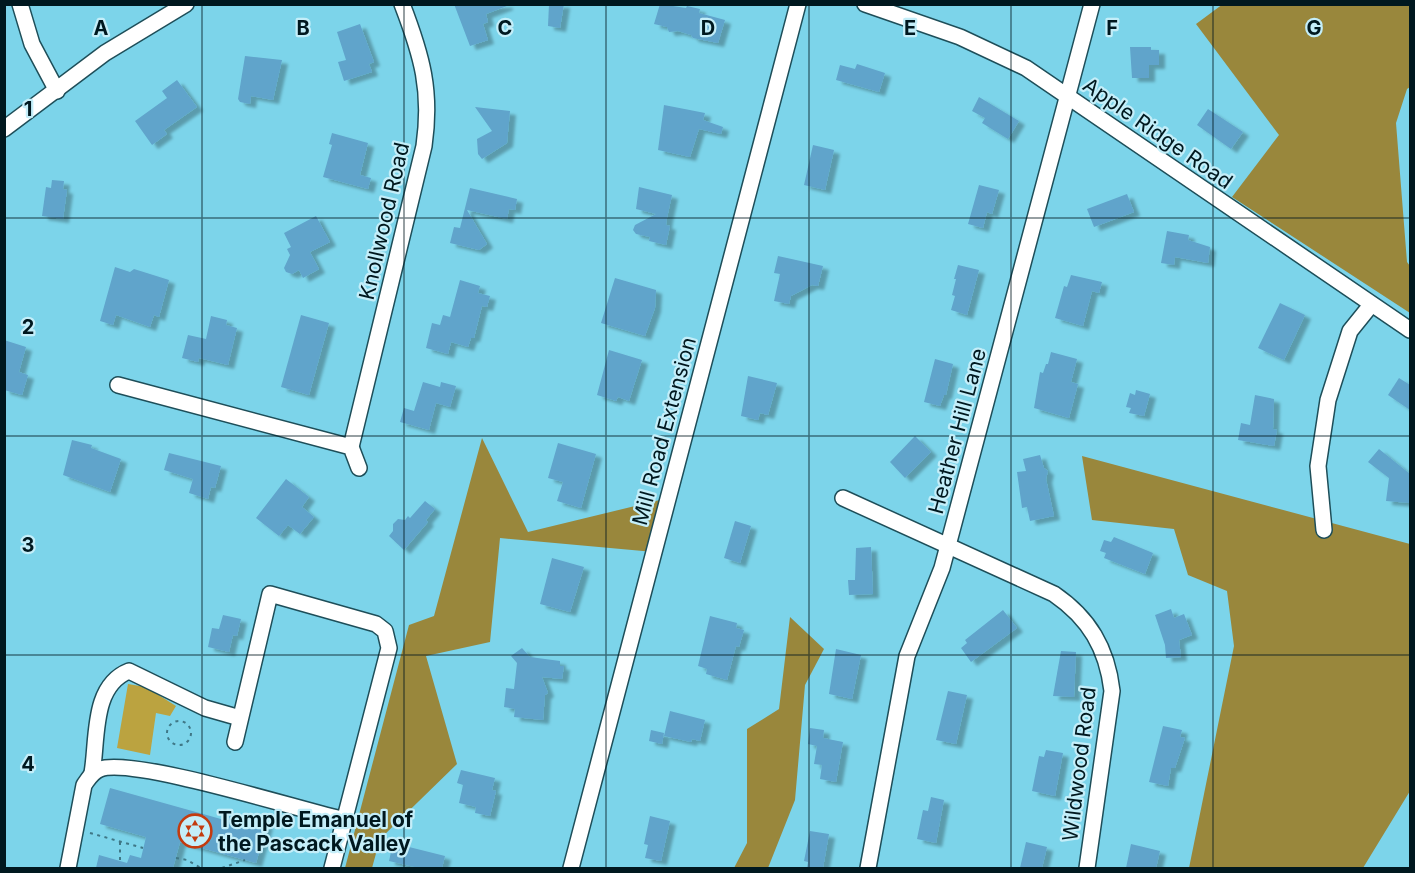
<svg xmlns="http://www.w3.org/2000/svg" width="1415" height="873" font-family="Inter,sans-serif">
<style>
.green{fill:#bba340}
.forest{fill:#99873c}
.building{fill:#60a4cb;filter:url(#shadow)}
.lines{fill:none;stroke-linecap:round;stroke-linejoin:round}
.minor-casing{stroke:#1e4e59;stroke-width:18}
.path{stroke:#3f7786;stroke-width:2;stroke-dasharray:3 4.5;stroke-linecap:butt}
.minor{stroke:#fff;stroke-width:15}
.grid{fill:none;stroke:#00181f;stroke-width:1.5;stroke-opacity:0.55}
.labels{text-anchor:middle;dominant-baseline:central;stroke-width:4.5;stroke-linejoin:round;paint-order:stroke}
.street-label{font-size:21px;fill:#00181f;stroke:#c4eef9}
.poi-label{font-size:21px;font-weight:bold;fill:#00181f;stroke:#c4eef9;text-anchor:start}
.grid-label{font-size:20px;text-anchor:middle;font-weight:bold;fill:#00181f;stroke:#c4eef9;stroke-width:4.5;stroke-linejoin:round;paint-order:stroke}
</style>
<defs>
<filter id="shadow"><feDropShadow dx="6" dy="4" stdDeviation="1.5" flood-color="#0004"/></filter>
</defs>
<rect width="100%" height="100%" fill="#7cd4ea"/>
<path class="green" d="M128 684 146 687 176 706 170 716 156 713 150 755 117 748Z"/>
<g class="forest">
<path d="M1223 4 1410 5V87L1407 89 1396 123 1407 262 1410 266V313L1232 197 1279 135 1196 24Z"/>
<path d="M482 438 528 532 668 498 654 552 500 538 490 642 426 656 457 764 380 839 372 868H345L409 625 434 616Z"/>
<path d="M1082 456 1410 544V791L1363 868H1189L1234 646 1227 591 1188 575 1174 529 1092 520Z"/>
<path d="M790 617 824 649 805 685 795 800 768 868H734L747 843V729L779 709Z"/>
</g>
<g class="building">
<path d="M454 4H507V6L486 14 488 22 483 24 488 40 470 46Z"/>
<path d="M549 4H564L560 28 548 26Z"/>
<path d="M660 4 686 8 687 6 700 9 699 13 725 20 718 43 693 38 691 35 678 31 669 32 667 27 654 24Z"/>
<path d="M360 24 374 62 369 64 372 72 344 81 338 62 346 60 337 32Z"/>
<path d="M1130 47H1151V50H1159V65H1149V78H1132Z"/>
<path d="M245 56 282 60 273 100 251 96 250 104 240 102 238 99Z"/>
<path d="M857 64 885 73 879 92 836 80 840 65 855 69Z"/>
<path d="M177 80 197 107 164 130 167 134 152 145 135 121 167 98 162 91Z"/>
<path d="M979 97 1019 121 1008 139 982 123 985 118 972 111Z"/>
<path d="M664 105 705 113 703 120 723 127 721 134 699 129 690 157 658 150Z"/>
<path d="M475 107 510 111 507 143 482 159 478 154 477 139 492 131Z"/>
<path d="M1208 109 1243 132 1231 149 1197 125Z"/>
<path d="M332 133 368 143 360 175 371 178 368 189 323 177 332 145 329 144Z"/>
<path d="M813 145 834 150 825 190 804 185Z"/>
<path d="M52 180 64 181 63 189 67 190 63 219 42 216 46 187 51 188Z"/>
<path d="M979 185 999 190 992 214 987 212 983 228 968 224Z"/>
<path d="M639 187 672 195 667 218 666 225 670 226 666 245 649 241 650 237 636 234 633 230 635 225 656 214 636 209Z"/>
<path d="M470 188 517 199 515 210 509 209 507 219 467 210 487 244 479 250 450 243 454 227 460 228Z"/>
<path d="M1127 194 1134 212 1094 227 1087 209Z"/>
<path d="M316 216 330 242 310 252 319 269 303 278 299 270 292 274 286 272 284 268 290 255 287 249 291 247 284 233Z"/>
<path d="M1167 231 1189 235 1188 240 1210 247 1208 263 1175 257 1174 265 1161 263Z"/>
<path d="M778 256 823 266 818 286 812 285 791 296 789 304 774 301 780 274 774 273Z"/>
<path d="M958 265 979 270 967 315 951 310 955 296 952 295 956 279H954Z"/>
<path d="M115 267 130 272 134 269 169 280 159 317 154 315 150 327 116 315 113 325 100 321Z"/>
<path d="M1071 275 1102 282 1099 293 1092 291 1083 326 1055 318 1064 286 1067 287Z"/>
<path d="M615 278 656 290 655 308 645 336 601 323Z"/>
<path d="M460 280 480 286 478 293 490 296 487 307 482 306 474 338H471L468 347 451 342 448 354 426 348 432 323 440 325 443 315 450 317Z"/>
<path d="M1280 303 1305 315 1284 360 1258 348Z"/>
<path d="M301 315 329 323 309 395 281 387Z"/>
<path d="M211 316 227 320 226 325 237 328 228 365 199 358 198 362 182 358 188 335 206 339Z"/>
<path d="M4 340 26 347 19 372 28 375 22 395 4 390Z"/>
<path d="M609 350 642 360 629 401 618 397 616 401 597 395Z"/>
<path d="M1051 352 1077 359 1071 382 1078 384 1069 418 1034 408 1040 372 1043 373 1046 364H1048Z"/>
<path d="M935 359 953 364 946 395H944L940 406 924 402Z"/>
<path d="M748 376 777 383 768 415 760 413 758 420 741 416Z"/>
<path d="M1399 378 1410 385V410L1388 395Z"/>
<path d="M423 382 440 387 441 382 456 386 450 407 436 403 429 430 400 422 404 408 414 411Z"/>
<path d="M1136 390 1150 394 1144 416 1129 413 1131 408 1126 407 1130 393 1135 395Z"/>
<path d="M1255 395 1274 399 1273 429 1277 430 1274 446 1238 440 1241 423 1250 425Z"/>
<path d="M915 436 931 452 905 478 890 462Z"/>
<path d="M72 440 92 445 91 448 121 459 110 492 63 475Z"/>
<path d="M558 443 596 454 581 508 557 501 563 482 548 478Z"/>
<path d="M1379 449 1410 474V503L1386 501 1389 478 1368 462Z"/>
<path d="M169 453 221 466 215 488 211 487 208 499 189 493 193 479 164 470Z"/>
<path d="M1040 455 1044 468 1048 471 1046 479 1054 516 1030 521 1027 507 1022 508 1017 472 1026 471 1023 459Z"/>
<path d="M286 479 309 497 302 507 314 517 300 534 288 525 279 536 256 518Z"/>
<path d="M425 501 435 509 426 520 428 522 404 550 389 536 393 531V524L398 519 405 520 408 516 410 518Z"/>
<path d="M735 521 751 526 740 563 724 558Z"/>
<path d="M1114 537 1153 553 1145 574 1104 558 1106 553 1100 551 1104 540 1111 542Z"/>
<path d="M871 547 873 594 849 595 848 580H855L856 548Z"/>
<path d="M552 558 584 567 570 612 540 604Z"/>
<path d="M1171 609 1174 618 1184 614 1192 635 1179 640 1181 657 1166 658 1165 645 1155 615Z"/>
<path d="M1003 610 1017 628 971 662 961 648 967 643 965 640Z"/>
<path d="M223 615 241 619 237 636 233 635 229 652 208 647 212 628 219 629Z"/>
<path d="M710 616 737 623 736 628 744 630 739 647 736 646 727 680 706 674 707 669 698 666Z"/>
<path d="M522 648 530 657 560 661V666H564L562 679 542 677 548 693 545 695 543 720 514 717 515 709 504 707 506 688 514 689 517 663 511 656Z"/>
<path d="M836 649 861 655 852 699 829 694Z"/>
<path d="M1061 651 1076 652 1074 697 1053 696Z"/>
<path d="M948 691 967 695 956 744 936 740Z"/>
<path d="M670 711 705 720 700 741 692 739 691 742 664 736Z"/>
<path d="M1163 726 1182 730 1180 737 1185 738 1175 768H1171L1168 786 1149 782Z"/>
<path d="M810 728 824 730 823 738 843 742 836 782 820 779 822 765 814 764 817 746 808 744Z"/>
<path d="M651 730 664 733 662 744 649 741Z"/>
<path d="M1046 750 1063 753 1055 796 1032 791 1039 756 1044 757Z"/>
<path d="M461 770 495 778 492 790 496 791 490 816 475 813 476 807 459 803 463 785 457 783Z"/>
<path d="M110 788 228 821 230 815 267 825 256 863 180 842 173 868H96L99 855 127 863 130 855 141 858 146 837 100 824Z"/>
<path d="M931 797 944 800 936 843 917 839 923 810 928 811Z"/>
<path d="M650 816 670 821 661 861 645 858 648 845 644 844Z"/>
<path d="M810 831 829 834 823 868H807L808 862 804 861Z"/>
<path d="M1026 842 1047 847 1042 868H1020Z"/>
<path d="M393 843 445 856 442 868H419L389 861Z"/>
<path d="M1131 844 1160 851 1156 868H1126Z"/>
</g>
<g class="lines">
<g class="minor-casing">
<g id="minor">
<path d="M20 4 32 44 57 91"/>
<path d="M865 4 960 37 1026 68 1410 330"/>
<path d="M4 129 105 53 186 4"/>
<path d="M118 385 351 447 359 468"/>
<path d="M351 447 424 146C432 91 422 56 402 4"/>
<path d="M843 498 1054 594C1089 618 1107 648 1112 691L1087 868"/>
<path d="M1324 530 1318 466 1328 400 1350 331 1371 305"/>
<path d="M235 742 270 594 376 624 385 631 389 648 332 868"/>
<path d="M92 773C98 740 91 686 129 671L205 708 240 718"/>
<path d="M68 868 84 785C89 778 92 772 100 769 134 757 300 810 345 820"/>
<path d="M571 868 798 4"/>
<path d="M868 868 907 656 942 568 1092 4"/>
</g>
</g>
<g class="path">
<circle cx="179" cy="733" r="12"/>
<path d="M90 833 143 848"/>
<path d="M120 842V861"/>
<path d="M176 858 187 860 201 868"/>
<path d="M222 868 245 860"/>
</g>
<use href="#minor" class="minor"/>
</g>
<path class="grid" d="M202 4V868M404 4V868M606 4V868M809 4V868M1011 4V868M1213 4V868M4 218H1410M4 436H1410M4 655H1410"/>
<defs>
<g id="synagogue-ring" transform="scale(1.725)"><circle r="9.5" fill="#c4eef9" stroke="#c33b0f" stroke-width="1.5"/><path d="M0-6.5L5.6 3.2H-5.6ZM0 6.5L5.6-3.2H-5.6Z" fill="#c33b0f"/></g>
</defs>
<g fill-rule="evenodd">
<use href="#synagogue-ring" x="195" y="831"/>
</g>
<g class="labels">
<g class="street-label">
<text transform="translate(1158 133) rotate(35)">Apple Ridge Road</text>
<text transform="translate(384 221) rotate(-77)">Knollwood Road</text>
<text transform="translate(664 431) rotate(-75)">Mill Road Extension</text>
<text transform="translate(957 431) rotate(-75)">Heather Hill Lane</text>
<text transform="translate(1079 764) rotate(-83)">Wildwood Road</text>
</g>
<g class="poi-label">
<text x="218" y="819">Temple Emanuel of<tspan x="218" dy="24">the Pascack Valley</tspan></text>
</g>
</g>
<g class="grid-label">
<text x="101" y="35">A</text>
<text x="303" y="35">B</text>
<text x="505" y="35">C</text>
<text x="708" y="35">D</text>
<text x="910" y="35">E</text>
<text x="1112" y="35">F</text>
<text x="1314" y="35">G</text>
<text x="28" y="116">1</text>
<text x="28" y="334">2</text>
<text x="28" y="552">3</text>
<text x="28" y="771">4</text>
</g>
<rect width="1415" height="873" fill="none" stroke="#00181f" stroke-width="12"/>
</svg>
